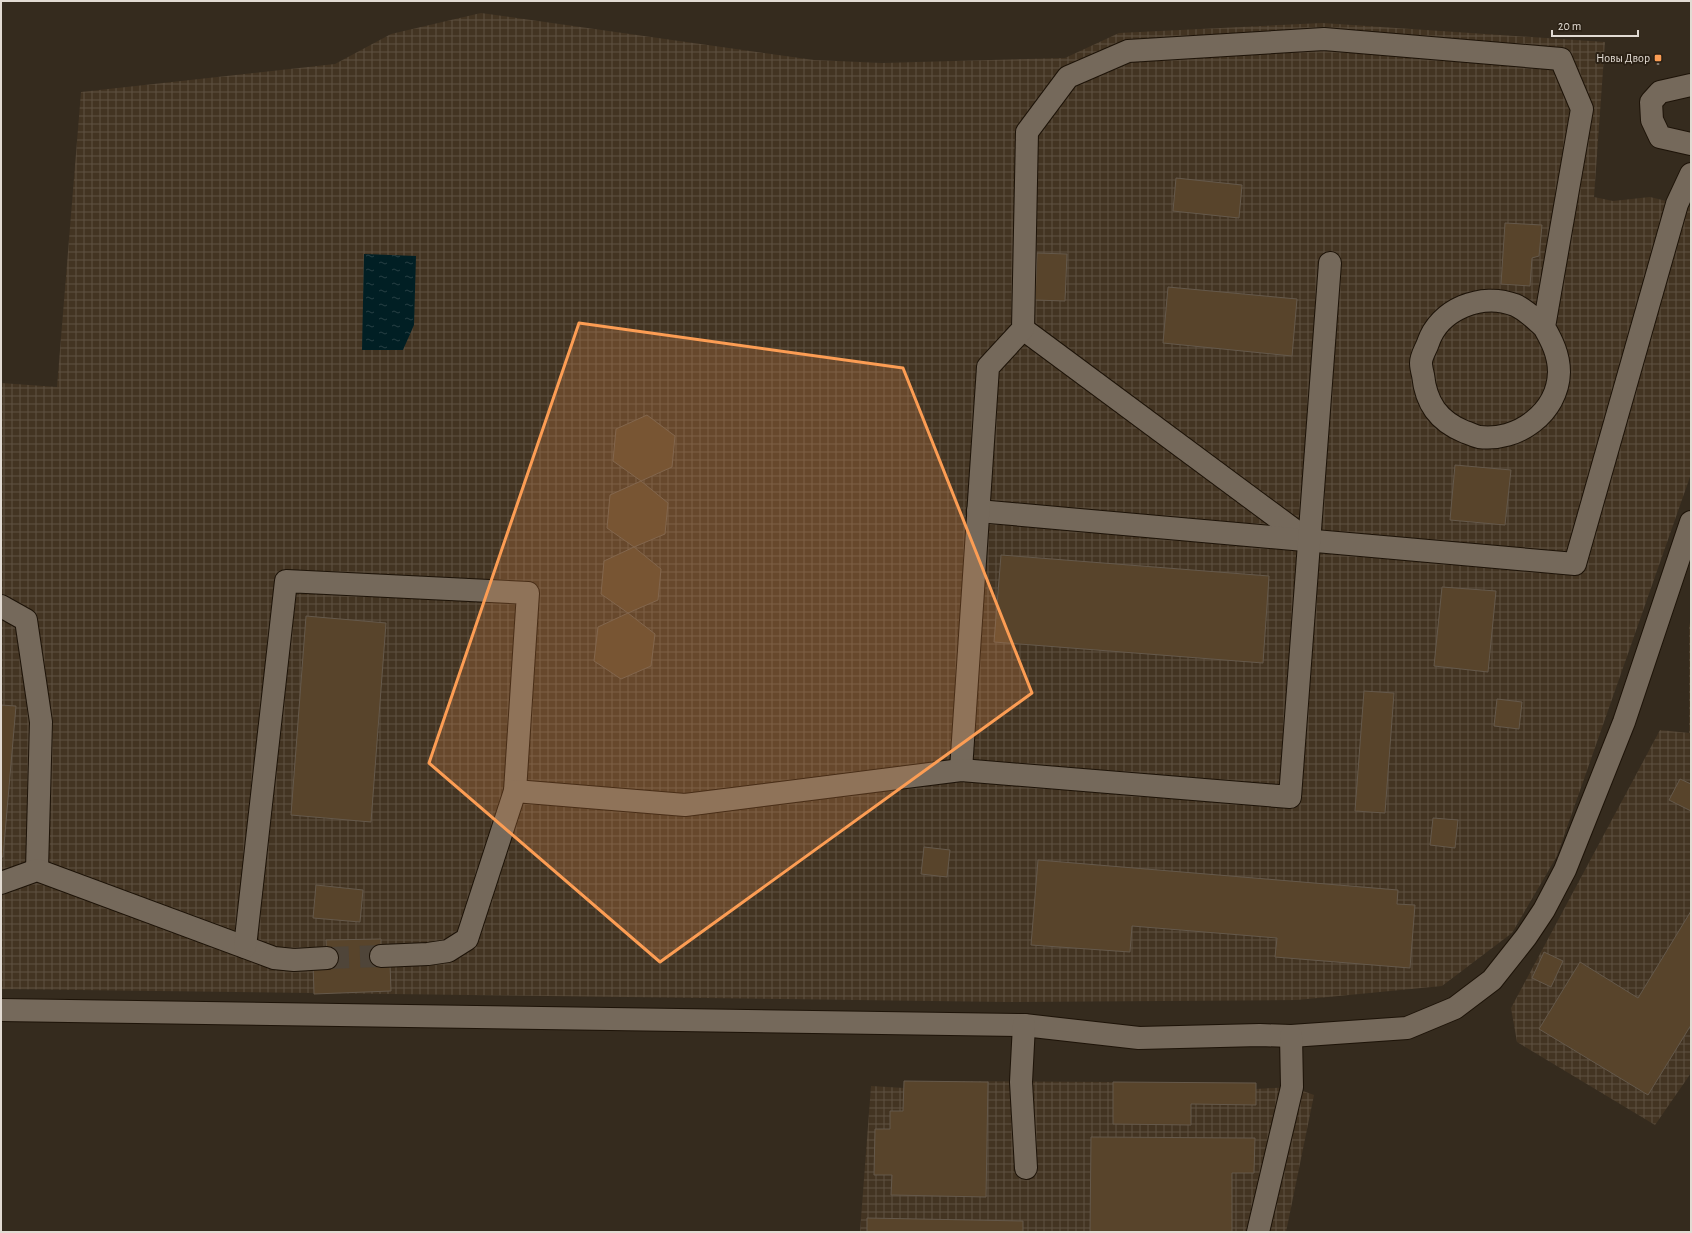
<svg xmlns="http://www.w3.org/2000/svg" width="1692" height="1233" font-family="'Alegreya Sans',sans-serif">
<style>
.industrial{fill:url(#industrial-grid)}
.water{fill:url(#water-ripples)}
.building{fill:#58442b;stroke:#65594b}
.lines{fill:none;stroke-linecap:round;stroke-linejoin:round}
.minor-tunnel{stroke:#4f4539;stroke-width:22;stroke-dasharray:22 11;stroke-linecap:butt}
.minor-casing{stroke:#1d1308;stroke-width:24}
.path{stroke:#7f766b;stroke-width:2.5;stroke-dasharray:2 3;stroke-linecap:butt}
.minor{stroke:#75695b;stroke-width:22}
.marked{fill:#fc9d54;fill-opacity:0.2;stroke:#fc9d54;stroke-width:3;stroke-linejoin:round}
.poi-dot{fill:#fc9d54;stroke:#2b2115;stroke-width:1.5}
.labels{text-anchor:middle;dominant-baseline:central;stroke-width:4;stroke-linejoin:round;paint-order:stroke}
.poi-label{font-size:12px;fill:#e2dbd3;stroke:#2b2115;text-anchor:end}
</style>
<defs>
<pattern id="industrial-grid" width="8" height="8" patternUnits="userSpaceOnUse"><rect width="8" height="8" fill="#433422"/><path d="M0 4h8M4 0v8" fill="none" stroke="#5e5141"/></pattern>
<pattern id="water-ripples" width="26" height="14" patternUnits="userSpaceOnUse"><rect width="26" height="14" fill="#011f24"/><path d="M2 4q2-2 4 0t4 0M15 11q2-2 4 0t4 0" fill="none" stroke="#263f43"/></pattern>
</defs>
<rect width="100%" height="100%" fill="#352b1e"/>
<g class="industrial">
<path d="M481 13 814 60 882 63 1065 58 1119 33 1322 23 1605 42 1594 197 1613 201 1650 197 1691 207V474L1557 856 1512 933 1442 986 1297 1000 1007 1002 1 989V383L57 387 81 92 335 64 391 34Z"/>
<path d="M1691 619V1073L1655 1125 1517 1042 1511 1008 1660 730 1689 733V626Z"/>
<path d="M904 1081 1113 1082 1256 1089 1292 1087 1314 1095 1286 1232H860L871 1086 904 1088Z"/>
</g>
<path class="water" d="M364 254 416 256 414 325 403 350H362Z"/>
<g class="building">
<path d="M1176 178 1242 185 1239 218 1173 211Z"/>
<path d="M1505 223 1542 225 1539 256 1532 258 1530 286 1501 284Z"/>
<path d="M1037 253 1067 254 1065 301 1035 300Z"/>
<path d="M1168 287 1297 299 1292 356 1163 343Z"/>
<path d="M647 415 675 436 672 467 641 481 613 461 616 429Z"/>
<path d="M1455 465 1511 470 1505 525 1450 520Z"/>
<path d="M641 481 668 503 665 534 634 547 607 528 610 495Z"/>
<path d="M634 547 661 569 658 600 628 613 601 594 604 561Z"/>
<path d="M1001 555 1269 576 1263 663 994 642Z"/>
<path d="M1442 587 1496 591 1488 672 1434 666Z"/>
<path d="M628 613 655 634 651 666 621 679 594 661 598 627Z"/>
<path d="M306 616 386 623 371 822 291 815Z"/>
<path d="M1364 691 1394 693 1385 813 1355 811Z"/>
<path d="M1497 699 1522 702 1519 729 1494 726Z"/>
<path d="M1 705 16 706 3 857H1Z"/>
<path d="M1680 779 1691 784V811L1669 800Z"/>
<path d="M1433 818 1458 820 1455 848 1430 845Z"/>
<path d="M924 847 950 850 947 877 921 874Z"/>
<path d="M1038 860 1398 890 1397 904 1415 905 1410 968 1275 957 1277 938 1132 926 1130 952 1031 945Z"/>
<path d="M316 885 363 890 360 922 313 918Z"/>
<path d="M1691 911V1025L1648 1095 1539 1029 1580 962 1638 998Z"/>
<path d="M381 939V964L390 963 391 991 314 994 313 963H327L326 940Z"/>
<path d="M1544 952 1563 961 1551 987 1532 978Z"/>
<path d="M904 1081 988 1082 986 1197 891 1195 892 1175H874L875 1129H890V1111H903Z"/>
<path d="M1113 1082 1256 1083V1105L1191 1104V1125L1113 1124Z"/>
<path d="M1091 1137 1255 1138 1254 1173H1232V1232H1090Z"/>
<path d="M867 1218 1023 1221V1232H867Z"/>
</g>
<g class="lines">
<path class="minor-tunnel" d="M327 958 381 956"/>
<g class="minor-casing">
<g id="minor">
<path d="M1691 85 1660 92 1651 102 1652 120 1660 137 1691 144"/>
<path d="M1023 329 1309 541"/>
<path d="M978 511 1575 564 1677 204 1691 174"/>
<path d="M1 606 26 620 41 722 37 870"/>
<path d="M961 770 988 367 1023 329 1027 132 1068 77 1128 51 1324 39 1561 59 1582 109 1544 327C1552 341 1559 355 1559 372 1558 413 1517 442 1479 437 1474 436 1469 433 1465 432 1438 421 1426 403 1423 375 1422 371 1421 366 1421 363 1421 356 1426 349 1428 343 1439 309 1482 292 1515 305 1525 309 1536 320 1544 327"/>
<path d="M1 883 37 870 274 958 294 960 327 958"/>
<path d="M245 947 286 581 528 593 515 791"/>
<path d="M381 956 428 954 448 951 467 939 515 791 685 805 961 770 1290 797 1330 263"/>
<path d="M1 1010 1024 1025 1139 1038 1260 1035 1291 1036 1407 1028 1455 1008 1492 980 1526 937 1544 910 1565 870 1624 722 1691 522"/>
<path d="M1024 1025 1021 1082 1026 1168"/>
<path d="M1258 1232 1292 1087 1291 1036"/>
</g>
</g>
<path class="path" d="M1658 58V65"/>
<use href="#minor" class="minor"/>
</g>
<path class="marked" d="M579 323 903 368 1032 693 660 962 429 763Z"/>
<rect class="poi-dot" x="1654" y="54" width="8" height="8" rx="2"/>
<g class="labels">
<g class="poi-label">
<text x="1650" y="58">Новы Двор</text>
</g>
</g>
<rect width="1692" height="1233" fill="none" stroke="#e2dbd3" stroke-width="4"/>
<path d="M1552 30v6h86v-6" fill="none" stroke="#e2dbd3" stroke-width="2"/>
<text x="1558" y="30" font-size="12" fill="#e2dbd3" stroke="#2b2115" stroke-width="3" paint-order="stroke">20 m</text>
</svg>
